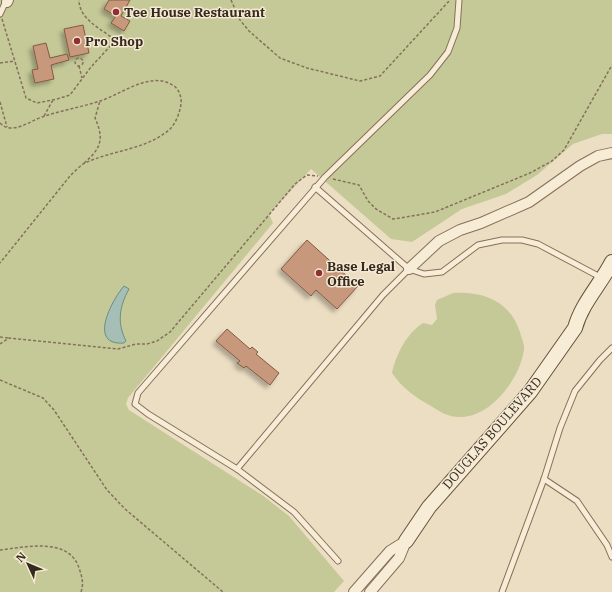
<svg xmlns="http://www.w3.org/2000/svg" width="612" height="592" font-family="'IBM Plex Serif',serif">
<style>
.green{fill:#c5c998}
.water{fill:#a5bfb6;stroke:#6d8c83}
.building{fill:#c8987b;stroke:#835a42;filter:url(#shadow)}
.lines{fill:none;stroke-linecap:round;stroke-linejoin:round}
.lane-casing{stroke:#85705b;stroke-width:7}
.street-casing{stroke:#85705b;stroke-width:12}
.secondary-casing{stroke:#67513e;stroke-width:16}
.path{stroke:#85705b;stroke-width:1.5;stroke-dasharray:3 2;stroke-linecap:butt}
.lane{stroke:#f7ecd6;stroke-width:5}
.street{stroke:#f7ecd6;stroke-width:10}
.secondary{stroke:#f7ecd6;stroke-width:14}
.poi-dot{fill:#912e32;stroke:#f4e9d3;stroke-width:1.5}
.labels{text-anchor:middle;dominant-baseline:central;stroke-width:3;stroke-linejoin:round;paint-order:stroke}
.poi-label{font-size:13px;font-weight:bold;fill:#36291e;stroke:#f4e9d3;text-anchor:start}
.street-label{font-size:13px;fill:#36291e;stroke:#f4e9d3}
</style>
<defs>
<filter id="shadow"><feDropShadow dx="-3.5" dy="3.5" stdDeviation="2" flood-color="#0004"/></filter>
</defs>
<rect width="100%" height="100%" fill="#ecdec3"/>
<g class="green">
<path d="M0 0H612V134H602L573 144 537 175 506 194 462 209 412 242 391 239 311 169 269 214 273 223 128 398 126 404 129 410 262 495 289 516 344 581 334 592H0Z"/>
<path d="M453 293C483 291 510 301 520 332 521 337 525 345 524 350 520 378 492 416 462 417 450 418 440 412 431 406 416 398 401 387 392 373 396 354 407 333 423 323L432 325 437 319 435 305 437 300Z"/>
</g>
<path class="water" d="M124 286 129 289C119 307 117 323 126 341L124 343C87 346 112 300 124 286Z"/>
<g class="building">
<path d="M109 0H130L121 16 130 21 124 31 111 23 116 16 104 9Z"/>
<path d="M83 25 89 53 70 57 64 29Z"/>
<path d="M46 43 50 58 67 54 69 60 51 65 54 79 35 83 32 70 38 69 33 46Z"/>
<path d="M307 240 358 286 337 309 316 290 311 296 281 269Z"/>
<path d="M227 329 250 349 252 347 258 352 256 354 279 373 270 385 246 366 244 368 237 363 240 361 216 341Z"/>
</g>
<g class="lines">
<g class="lane-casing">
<g id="lane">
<path d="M0 14 6 1"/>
<path d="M315 187 409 269 424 274 442 272 478 245 502 240H522L538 244 602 278"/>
<path d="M237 469 383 295 409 269"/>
<path d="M544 479 577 501 607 545 612 557"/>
<path d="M338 561 294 512 237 469 148 414 135 404 138 393 325 177 430 75 448 52 457 28 459 0"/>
<path d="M502 592 544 479 560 428 575 391 600 360 612 348"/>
</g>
</g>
<g class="street-casing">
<g id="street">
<path d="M7 2 8 0"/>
<path d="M409 269 439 241 460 230 481 223 529 202 580 166 598 156 612 153"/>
<path d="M354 592 390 551 406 541"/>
<path d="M370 592 399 558 406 541"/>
</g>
</g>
<g class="secondary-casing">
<path id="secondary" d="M406 541 429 507 530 392 575 328C582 303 600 285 612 262"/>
</g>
<g class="path">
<path d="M231 0 240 20 249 31 280 58 307 68 360 81 380 76 450 0"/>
<path d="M2 19 26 98 37 103 57 99 70 95 91 67 114 42V39C101 29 79 19 79 0"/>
<circle cx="79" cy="62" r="4"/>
<path d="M0 63 15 61"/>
<path d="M79 66 82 78"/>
<path d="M0 102 7 127"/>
<path d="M44 116 53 100"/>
<path d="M0 123C3 126 6 128 11 128 23 128 34 119 45 116 63 110 82 107 100 101 122 94 151 70 174 86 179 89 182 98 181 104 180 112 176 123 170 129 147 150 111 150 83 164 79 167 74 172 70 176L0 263"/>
<path d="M84 163C102 148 104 138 95 118L100 101"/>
<path d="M333 179 359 185 368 201 376 209 393 219 406 217 435 212 530 173 552 161 564 150 612 65"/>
<path d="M0 337 8 338"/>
<path d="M0 344 9 338 118 349 136 344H147L157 341 170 332 295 184 307 175 318 176"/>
<path d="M0 380 43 398 54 410 107 490 125 509 223 592"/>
<path d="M0 550C26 547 69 537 79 568 82 577 84 583 81 592"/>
</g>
<use href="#lane" class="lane"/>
<use href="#street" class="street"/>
<use href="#secondary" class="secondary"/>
</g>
<g class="poi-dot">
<circle cx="116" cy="12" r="4"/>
<circle cx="77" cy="41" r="4"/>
<circle cx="319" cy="273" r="4"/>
</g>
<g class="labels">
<g class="poi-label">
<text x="124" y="12">Tee House Restaurant</text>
<text x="85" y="41">Pro Shop</text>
<text x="327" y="266">Base Legal<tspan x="327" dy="15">Office</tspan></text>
</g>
<g class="street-label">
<text transform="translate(492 433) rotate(-49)">DOUGLAS BOULEVARD</text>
</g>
</g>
<g transform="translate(28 564) rotate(314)" stroke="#f4e9d3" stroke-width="3" paint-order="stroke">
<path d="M0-3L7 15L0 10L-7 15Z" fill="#36291e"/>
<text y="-6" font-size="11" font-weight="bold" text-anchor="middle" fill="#36291e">N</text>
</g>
</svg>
